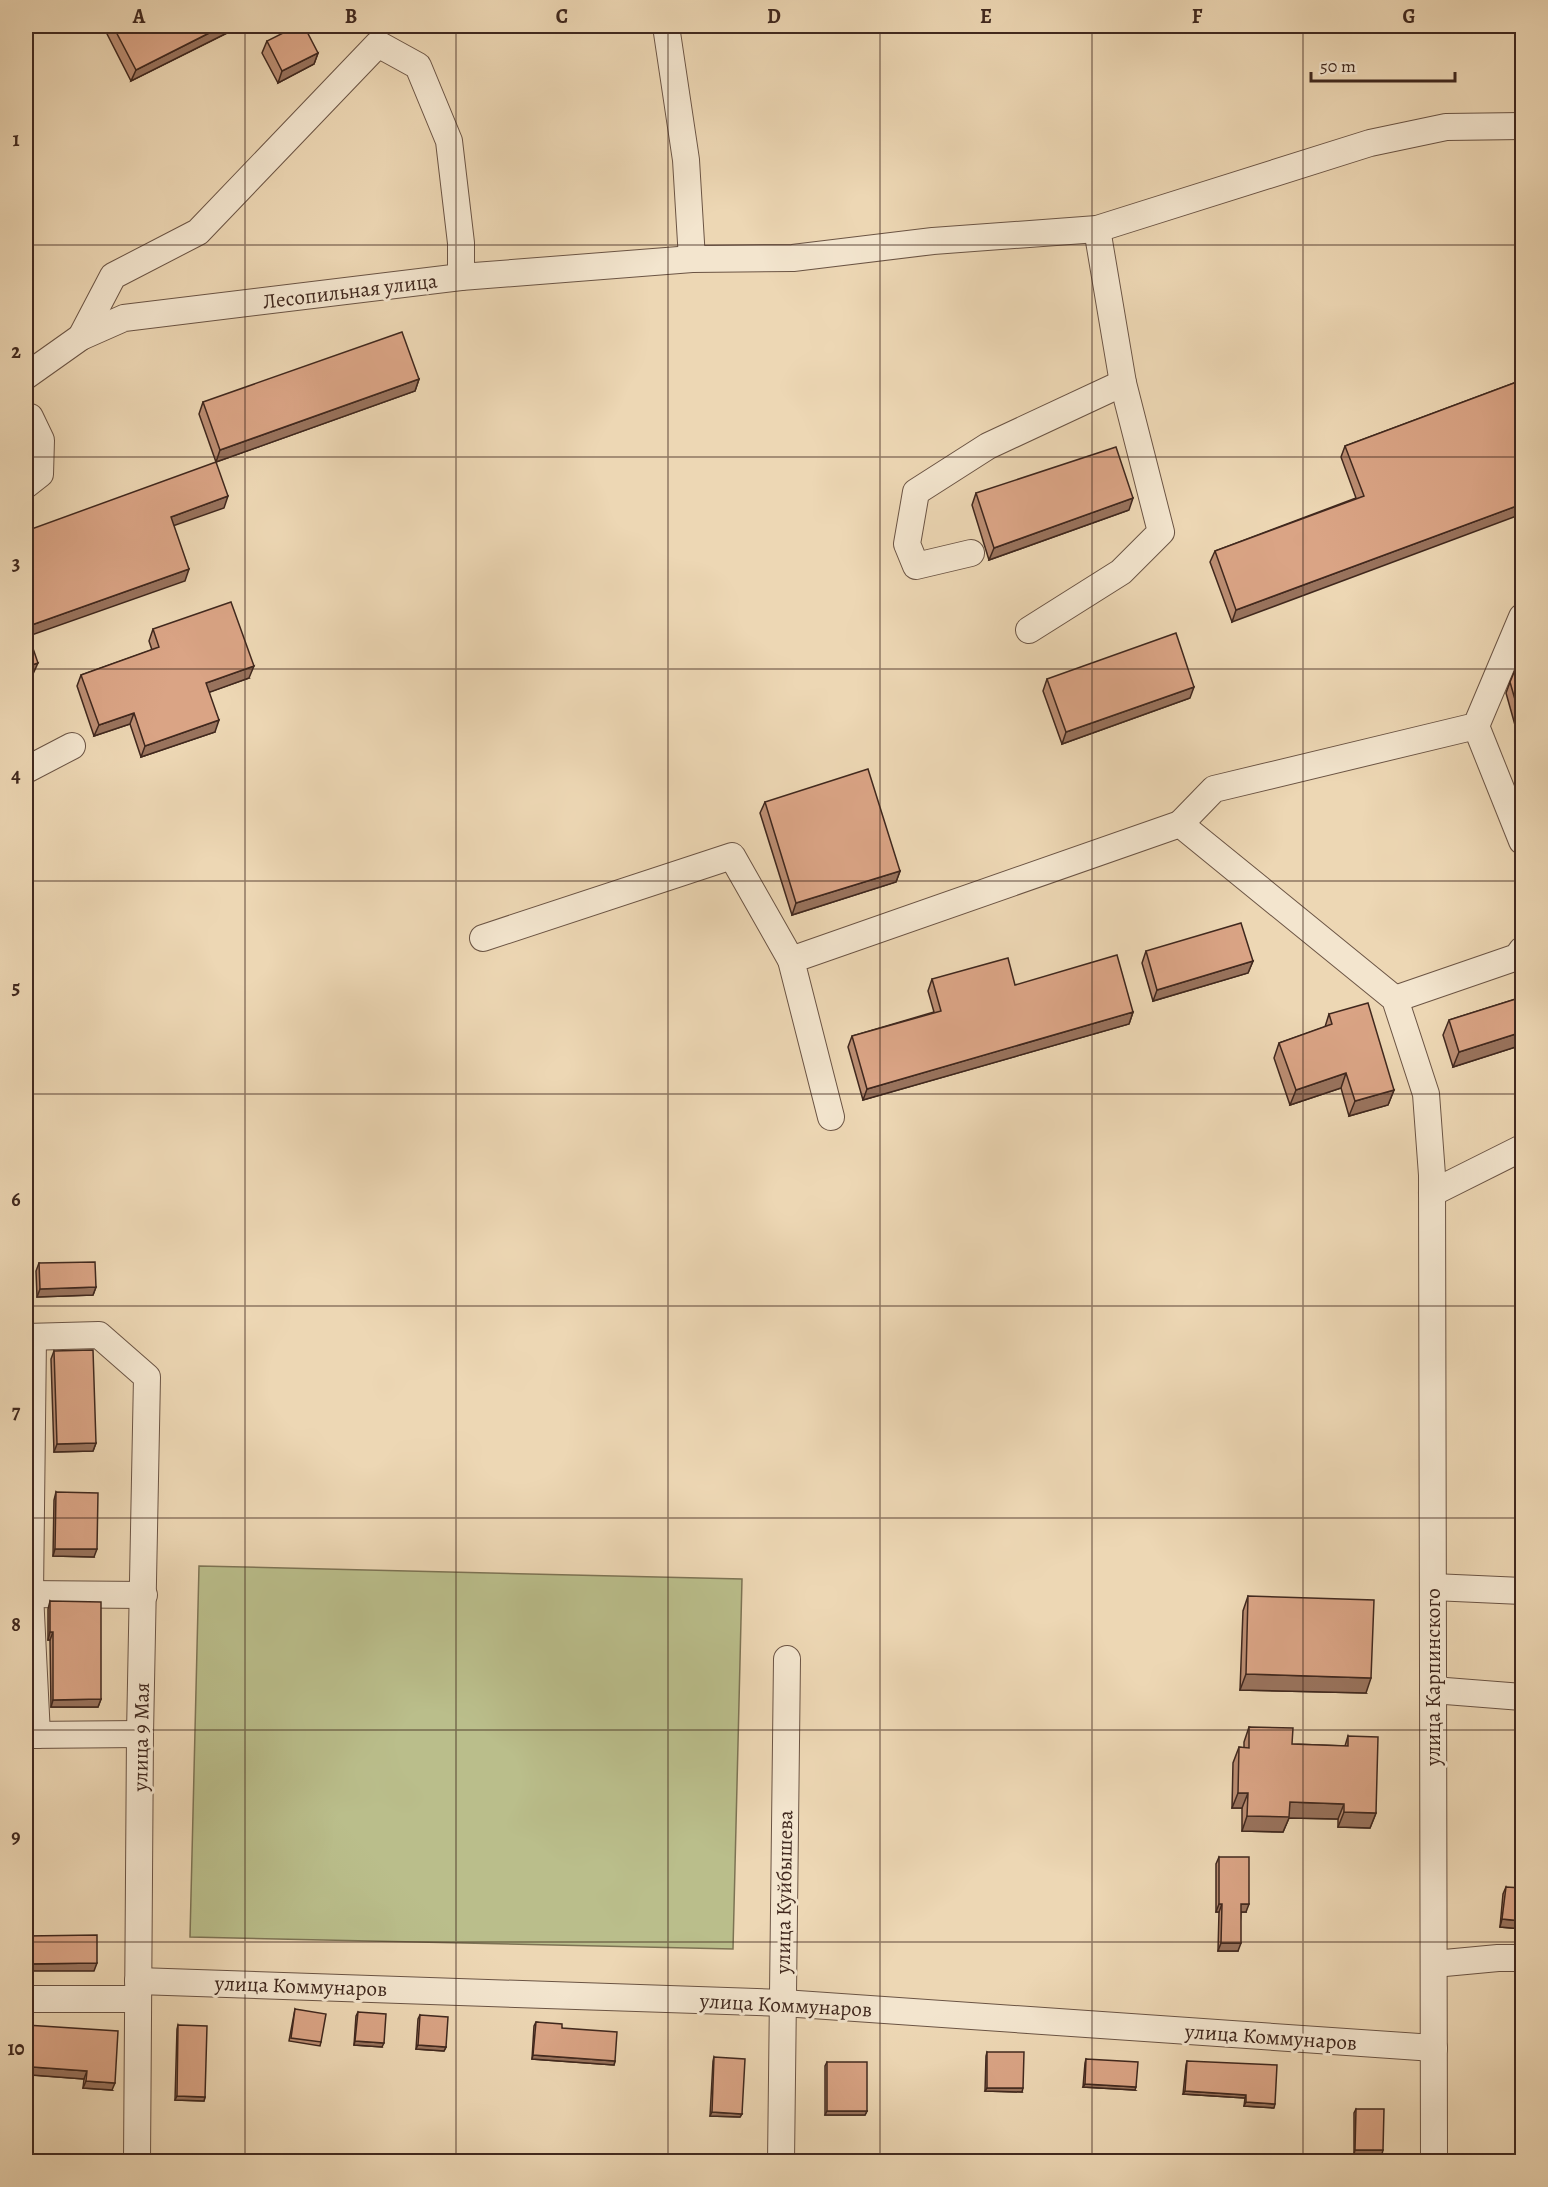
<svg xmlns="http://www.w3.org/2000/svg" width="1548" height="2187" font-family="Alegreya,serif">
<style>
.green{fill:#babe8b;stroke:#7d7354;stroke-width:1.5}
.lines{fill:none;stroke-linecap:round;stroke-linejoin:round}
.minor-casing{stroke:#6b5444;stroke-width:28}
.minor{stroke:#f3e5ce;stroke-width:26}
.rail{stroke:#40281e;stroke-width:4.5;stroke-dasharray:10 10;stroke-linecap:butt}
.wall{fill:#bb8d72;stroke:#40281e;stroke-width:1.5}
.shaded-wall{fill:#99735d;stroke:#40281e;stroke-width:1.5}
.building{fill:#daa485;stroke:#40281e;stroke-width:1.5}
.grid{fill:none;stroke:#40281e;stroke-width:1.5;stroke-opacity:0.55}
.labels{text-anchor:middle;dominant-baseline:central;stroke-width:6;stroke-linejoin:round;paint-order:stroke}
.street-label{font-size:21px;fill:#40281e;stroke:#f3e5ce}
.neatline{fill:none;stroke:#40281e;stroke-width:2}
.grid-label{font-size:20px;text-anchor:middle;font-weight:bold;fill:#40281e}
</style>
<rect width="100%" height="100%" fill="#edd7b4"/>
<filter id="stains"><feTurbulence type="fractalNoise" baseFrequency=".00333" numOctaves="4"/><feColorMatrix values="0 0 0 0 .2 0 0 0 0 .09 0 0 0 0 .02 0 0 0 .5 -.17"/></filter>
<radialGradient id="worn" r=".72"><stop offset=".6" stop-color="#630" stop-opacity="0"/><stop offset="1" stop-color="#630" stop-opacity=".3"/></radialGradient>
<path class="green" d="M199 1566 742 1579 733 1949 190 1937Z"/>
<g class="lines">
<g class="minor-casing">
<g id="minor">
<path d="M666 26 686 160 692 259"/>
<path d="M81 337 113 276 198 232 378 44 418 66 449 141 461 243V277"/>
<path d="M26 376 81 337 124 318 461 277 692 259 793 258 933 241 1097 229 1370 143 1446 127 1522 126"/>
<path d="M26 485 40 474 41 440 30 417"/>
<path d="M971 553 916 566 907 544 916 492 988 446 1123 383"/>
<path d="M1029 630 1121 572 1161 532 1123 383 1097 229"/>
<path d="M1476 726 1522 841"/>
<path d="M26 770 72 746"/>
<path d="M1180 824 1214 789 1476 726 1522 617"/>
<path d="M483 938 732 856 791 960"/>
<path d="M1395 999 1517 957 1522 950"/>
<path d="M831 1117 791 960 1180 824 1395 999 1426 1094 1432 1175 1434 2162"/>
<path d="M1432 1193 1522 1148"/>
<path d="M26 1337 99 1335 147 1377 140 1734 137 2162"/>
<path d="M33 1337 30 1594 37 1735"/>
<path d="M1433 1587 1522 1591"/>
<path d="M26 1594 144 1595"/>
<path d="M1433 1690 1522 1697"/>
<path d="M26 1735 140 1734"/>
<path d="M1434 1964 1498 1958H1522"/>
<path d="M138 1981 783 2003 1434 2048"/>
<path d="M26 1999H138"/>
<path d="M781 2162 787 1659"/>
</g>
</g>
<use href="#minor" class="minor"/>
<path class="rail" d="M26 82V81"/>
</g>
<g class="wall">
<path d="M103 26H241L131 81Z"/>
<path d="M267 41 318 53 314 64 278 83 262 53Z"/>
<path d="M419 379 415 391 216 462 199 414 203 402Z"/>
<path d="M1522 380 1232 622 1210 562 1215 551 1356 498 1341 457 1345 446Z"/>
<path d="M976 493 1129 510 989 560 972 505Z"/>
<path d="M153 629 249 678 209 692 215 732 141 757 130 724 94 736 77 686 81 675 152 650 149 641Z"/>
<path d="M1522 667V750L1506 693 1510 682Z"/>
<path d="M1047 679 1190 698 1062 744 1043 691Z"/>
<path d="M765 802 900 871 896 882 792 915 760 813Z"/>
<path d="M1146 951 1253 961 1248 973 1153 1001 1142 963Z"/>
<path d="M932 979 1015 985 1133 1012 1129 1024 863 1100 848 1047 852 1036 934 1012 928 991Z"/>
<path d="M1522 997V1045L1453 1067 1443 1035 1449 1020Z"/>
<path d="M1329 1014 1394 1090 1388 1105 1349 1116 1341 1088 1290 1105 1274 1058 1279 1043 1325 1027Z"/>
<path d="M39 1263 96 1287 93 1295 37 1297 36 1271Z"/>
<path d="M54 1351 96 1443 93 1451 54 1452 51 1359Z"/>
<path d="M56 1492 94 1557 53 1556 54 1500Z"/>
<path d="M1248 1596 1366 1693 1240 1690 1243 1611Z"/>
<path d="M50 1601 101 1699 98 1707H51L50 1640H48V1609Z"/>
<path d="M1249 1727 1292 1744 1345 1746 1348 1736 1376 1813 1370 1828 1338 1827V1819L1289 1818 1283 1832 1242 1831V1808H1232L1233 1763 1239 1747 1244 1748V1742Z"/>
<path d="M1219 1857 1246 1912H1241L1238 1951H1218L1219 1912H1216V1864Z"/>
<path d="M1506 1887 1522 1929 1500 1927 1503 1894Z"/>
<path d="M295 2009 321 2042 320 2046 289 2041Z"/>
<path d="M358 2012 382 2047 354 2045 356 2016Z"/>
<path d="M420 2015 446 2047 444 2051 416 2049 418 2019Z"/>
<path d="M536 2022 562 2028 615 2061 614 2065 532 2059 534 2026Z"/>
<path d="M26 2025 112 2090 83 2088 84 2079 33 2075V2080L30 2087Z"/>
<path d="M178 2025 205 2097 204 2101 175 2100 177 2029Z"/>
<path d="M987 2052 1022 2092 985 2091 986 2056Z"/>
<path d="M714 2057 742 2114 740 2117 710 2116 713 2061Z"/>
<path d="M1086 2059 1135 2090 1083 2087 1085 2063Z"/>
<path d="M1187 2061 1274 2108 1244 2106 1245 2098 1183 2094 1186 2065Z"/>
<path d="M827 2062 867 2111 865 2115H825V2066Z"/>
<path d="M1356 2109 1382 2154H1354V2113Z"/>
</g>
<g class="shaded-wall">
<path d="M223 26H241L131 81 136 70Z"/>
<path d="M318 53 314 64 278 83 282 71Z"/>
<path d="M419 379 415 391 216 462 220 450Z"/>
<path d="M228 496 224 508 167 528 171 517Z"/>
<path d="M1133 498 1129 510 989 560 994 548Z"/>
<path d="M1522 504V514L1232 622 1236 610Z"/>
<path d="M189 569 185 581 26 637V627Z"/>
<path d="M38 663 33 674 26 677V667Z"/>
<path d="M254 666 249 678 202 695 206 683Z"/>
<path d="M1194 687 1190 698 1062 744 1066 732Z"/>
<path d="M134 713 130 724 94 736 99 725Z"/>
<path d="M219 720 215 732 141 757 145 746Z"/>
<path d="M900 871 896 882 792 915 796 903Z"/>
<path d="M1253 961 1248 973 1153 1001 1157 990Z"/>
<path d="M1133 1012 1129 1024 863 1100 867 1089Z"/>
<path d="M1522 1032V1045L1453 1067 1459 1052Z"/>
<path d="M1346 1073 1341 1088 1290 1105 1296 1090Z"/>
<path d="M1394 1090 1388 1105 1349 1116 1355 1101Z"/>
<path d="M96 1287 93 1295 37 1297 40 1289Z"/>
<path d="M96 1443 93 1451 54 1452 57 1444Z"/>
<path d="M55 1549H97L94 1557 53 1556Z"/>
<path d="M50 1632H53L50 1640H48Z"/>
<path d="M1246 1674 1371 1678 1366 1693 1240 1690Z"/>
<path d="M101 1699 98 1707H51L53 1700Z"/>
<path d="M1238 1793H1248L1242 1808H1232Z"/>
<path d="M1290 1802 1344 1804 1338 1819 1289 1818 1283 1832 1242 1831 1247 1816Z"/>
<path d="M1344 1812 1376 1813 1370 1828 1338 1827Z"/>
<path d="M1219 1904H1222L1219 1912H1216Z"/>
<path d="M1241 1904H1249L1246 1912H1238Z"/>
<path d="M1502 1919 1522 1921V1929L1500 1927Z"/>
<path d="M1221 1943H1241L1238 1951H1218Z"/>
<path d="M97 1963 94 1971H26V1964Z"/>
<path d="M355 2041 384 2043 382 2047 354 2045Z"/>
<path d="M418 2045 446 2047 444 2051 416 2049Z"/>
<path d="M533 2055 615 2061 614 2065 532 2059Z"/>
<path d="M33 2067 87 2071 84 2079 31 2075Z"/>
<path d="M26 2079 33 2080 30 2087H26Z"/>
<path d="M86 2081 115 2083 112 2090 83 2088Z"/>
<path d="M1085 2084 1136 2087 1135 2090 1083 2087Z"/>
<path d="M987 2088H1023L1022 2092 985 2091Z"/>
<path d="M1185 2091 1246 2095 1245 2098 1183 2094Z"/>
<path d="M177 2096 205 2097 204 2101 175 2100Z"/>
<path d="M1246 2102 1275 2104 1274 2108 1244 2106Z"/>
<path d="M827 2111H867L865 2115H825Z"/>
<path d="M712 2112 742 2114 740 2117 710 2116Z"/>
<path d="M1355 2150H1383L1382 2154H1354Z"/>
</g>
<g class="building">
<path d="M113 26H223L136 70Z"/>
<path d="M297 26H304L318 53 282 71 267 41Z"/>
<path d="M402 332 419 379 220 450 203 402Z"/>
<path d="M1522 380V504L1236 610 1215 551 1364 496 1345 446Z"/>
<path d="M1116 447 1133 498 994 548 976 493Z"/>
<path d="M216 462 228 496 171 517 189 569 26 627V531Z"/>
<path d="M231 602 254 666 206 683 219 720 145 746 134 713 99 725 81 675 159 647 153 629Z"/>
<path d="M26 628 38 663 26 667Z"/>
<path d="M1176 633 1194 687 1066 732 1047 679Z"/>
<path d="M1522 667V724L1510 682 1515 670Z"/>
<path d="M868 769 900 871 796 903 765 802Z"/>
<path d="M1241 923 1253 961 1157 990 1146 951Z"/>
<path d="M1117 955 1133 1012 867 1089 852 1036 941 1011 932 979 1008 958 1015 985Z"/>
<path d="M1522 997V1032L1459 1052 1449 1020Z"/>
<path d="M1368 1003 1394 1090 1355 1101 1346 1073 1296 1090 1279 1043 1332 1024 1329 1014Z"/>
<path d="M95 1262 96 1287 40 1289 39 1263Z"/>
<path d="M93 1350 96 1443 57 1444 54 1351Z"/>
<path d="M56 1492 98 1493 97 1549H55Z"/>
<path d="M1248 1596 1374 1600 1371 1678 1246 1674Z"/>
<path d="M50 1601 101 1602V1699L53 1700V1632H50Z"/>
<path d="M1249 1727 1293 1728 1292 1744 1348 1746V1736L1378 1737 1376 1813 1344 1812V1804L1290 1802 1289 1817 1247 1816 1248 1793H1238L1239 1747 1249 1748Z"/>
<path d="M1219 1857H1249V1904H1241V1943H1221L1222 1904H1219Z"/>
<path d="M1506 1887 1522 1888V1921L1502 1919Z"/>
<path d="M97 1935V1963L26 1964V1936Z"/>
<path d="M295 2009 326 2014 321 2042 291 2038Z"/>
<path d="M358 2012 386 2014 384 2043 355 2041Z"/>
<path d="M420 2015 448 2017 446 2047 418 2045Z"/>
<path d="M536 2022 562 2024V2028L617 2032 615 2061 533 2055Z"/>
<path d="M26 2025 118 2031 115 2083 86 2081 87 2071 33 2067V2080L26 2079Z"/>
<path d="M178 2025 207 2026 205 2097 177 2096Z"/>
<path d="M987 2052H1024L1023 2088H987Z"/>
<path d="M714 2057 745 2059 742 2114 712 2112Z"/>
<path d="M1086 2059 1138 2062 1136 2087 1085 2084Z"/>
<path d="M1187 2061 1277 2065 1275 2104 1246 2102V2095L1185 2091Z"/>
<rect x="827" y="2062" width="40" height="49"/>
<path d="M1356 2109H1384L1383 2150H1355Z"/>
</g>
<path class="grid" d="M245 26V2162M456 26V2162M668 26V2162M880 26V2162M1092 26V2162M1303 26V2162M26 245H1522M26 457H1522M26 669H1522M26 881H1522M26 1094H1522M26 1306H1522M26 1518H1522M26 1730H1522M26 1942H1522"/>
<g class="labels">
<g class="street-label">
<text transform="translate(350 291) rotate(-7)">Лесопильная улица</text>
<text transform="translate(1433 1677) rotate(-90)">улица Карпинского</text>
<text transform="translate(141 1737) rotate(-89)">улица 9 Мая</text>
<text transform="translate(784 1892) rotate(-89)">улица Куйбышева</text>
<text transform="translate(301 1986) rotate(2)">улица Коммунаров</text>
<text transform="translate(786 2005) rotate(3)">улица Коммунаров</text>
<text transform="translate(1271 2037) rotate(4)">улица Коммунаров</text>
</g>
</g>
<rect width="1548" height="2187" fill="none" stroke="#edd7b4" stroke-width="66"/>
<path d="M1311 72v9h144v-9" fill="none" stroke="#40281e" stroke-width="3"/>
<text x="1320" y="72" font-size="18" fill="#40281e" stroke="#f3e5ce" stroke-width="4.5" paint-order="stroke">50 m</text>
<rect x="33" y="33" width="1482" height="2121" class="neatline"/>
<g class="grid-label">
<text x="139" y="23">A</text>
<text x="351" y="23">B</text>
<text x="562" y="23">C</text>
<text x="774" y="23">D</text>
<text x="986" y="23">E</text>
<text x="1197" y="23">F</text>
<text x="1409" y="23">G</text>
<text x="16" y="146">1</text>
<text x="16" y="358">2</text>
<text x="16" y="570">3</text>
<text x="16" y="782">4</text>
<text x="16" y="994">5</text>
<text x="16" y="1206">6</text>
<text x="16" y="1418">7</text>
<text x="16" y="1631">8</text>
<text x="16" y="1843">9</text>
<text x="16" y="2055">10</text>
</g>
<rect width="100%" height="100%" filter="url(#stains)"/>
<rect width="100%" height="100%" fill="url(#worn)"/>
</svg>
